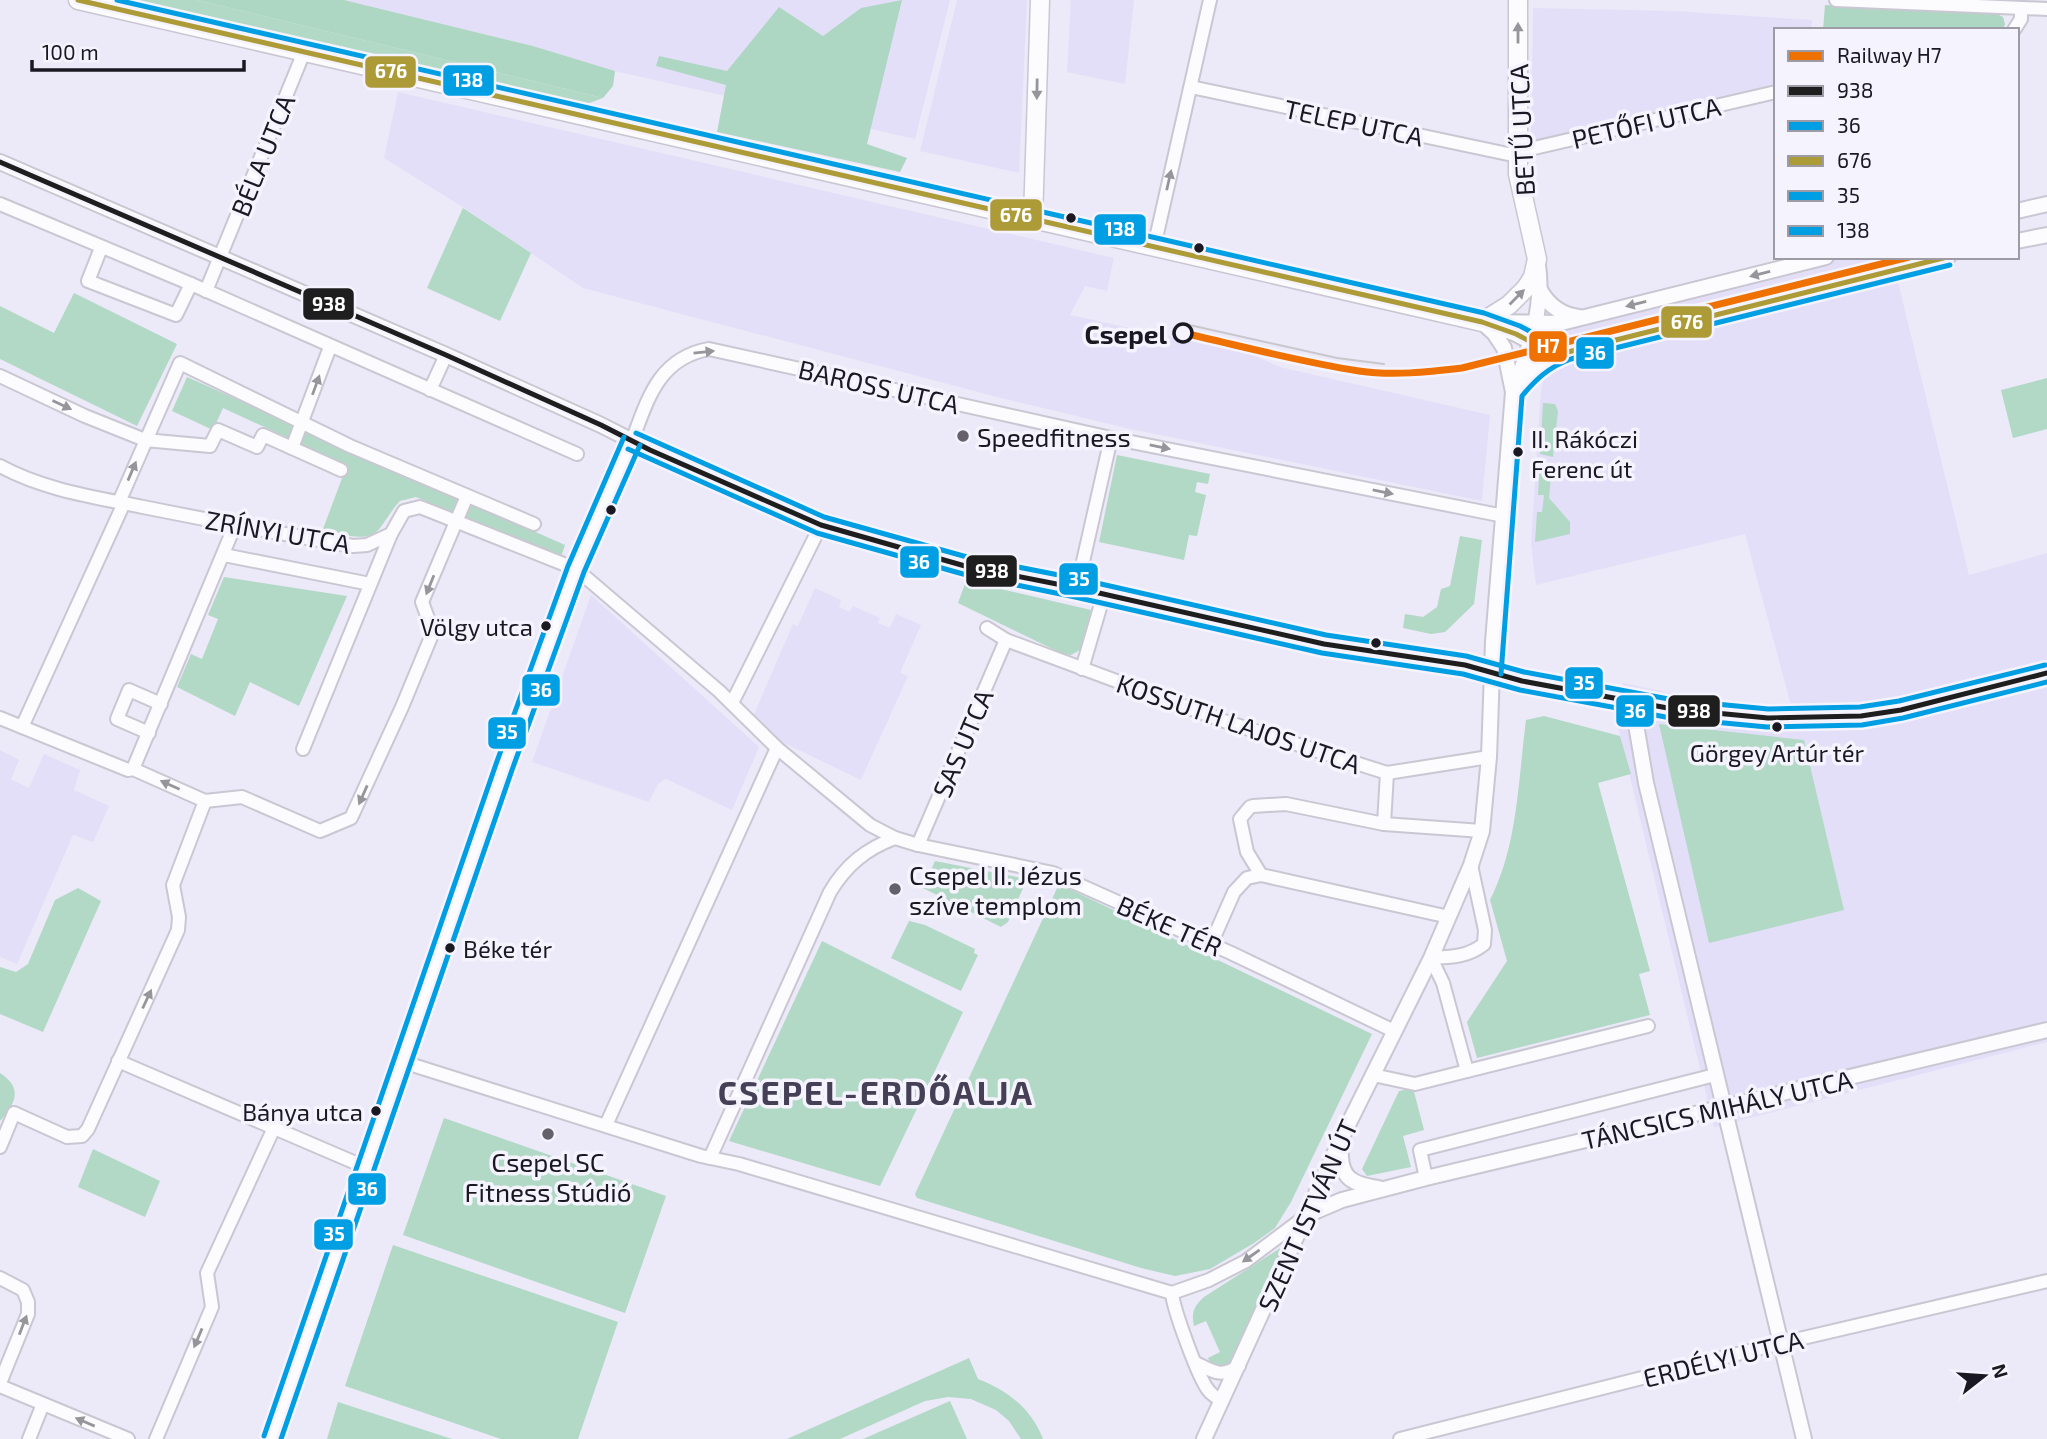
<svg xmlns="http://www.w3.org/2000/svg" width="2047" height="1439" font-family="'Exo 2',sans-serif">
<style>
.built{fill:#e4dff8}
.green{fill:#b1d9c5}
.forest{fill:#aed7c3}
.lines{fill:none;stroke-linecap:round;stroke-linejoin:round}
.minor-casing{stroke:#cac7d3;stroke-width:16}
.tertiary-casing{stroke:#cac7d3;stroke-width:18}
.secondary-casing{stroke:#cac7d3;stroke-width:21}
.minor{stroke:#fcfcfe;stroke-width:12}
.tertiary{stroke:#fcfcfe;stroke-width:14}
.secondary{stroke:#fcfcfe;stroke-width:18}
.tram{stroke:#c8c7cc;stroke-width:2}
.bus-1-casing{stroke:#f5f3fe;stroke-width:10}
.bus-2-casing{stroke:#f5f3fe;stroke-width:10}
.bus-3-casing{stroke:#f5f3fe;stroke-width:10}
.bus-4-casing{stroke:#f5f3fe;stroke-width:10}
.bus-5-casing{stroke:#f5f3fe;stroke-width:10}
.bus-1{stroke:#1e1e1e;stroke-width:5}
.bus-2{stroke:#009ee3;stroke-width:5}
.bus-3{stroke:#ac9b37;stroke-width:5}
.bus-4{stroke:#009ee3;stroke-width:5}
.bus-5{stroke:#009ee3;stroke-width:5}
.rail-1-casing{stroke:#f5f3fe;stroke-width:12}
.rail-1{stroke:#ee7101;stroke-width:7}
.oneway{fill:#96959b}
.bus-dot{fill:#1a1821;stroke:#f5f3fe;stroke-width:2.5}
.stop-dot{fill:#f5f3fe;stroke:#1a1821;stroke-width:3.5}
.poi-dot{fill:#64616c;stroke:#f5f3fe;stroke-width:2.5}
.labels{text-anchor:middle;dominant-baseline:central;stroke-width:7;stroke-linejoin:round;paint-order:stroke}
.bus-label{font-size:24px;fill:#1a1821;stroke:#f5f3fe;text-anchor:start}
.street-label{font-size:26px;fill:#1a1821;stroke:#f5f3fe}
.stop-label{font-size:26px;font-weight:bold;fill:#1a1821;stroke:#f5f3fe;text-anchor:end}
.poi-label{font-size:26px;fill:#1a1821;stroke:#f5f3fe;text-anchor:start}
.district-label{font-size:33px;font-weight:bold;letter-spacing:2px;fill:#454056;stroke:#f5f3fe}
.line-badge{stroke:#f5f3fe;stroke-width:2.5}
.badge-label{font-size:19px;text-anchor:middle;font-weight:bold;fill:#fff}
</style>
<rect width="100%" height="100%" fill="#ece9f8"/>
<g class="built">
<path d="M344 0H950L915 139 615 71 533 46Z"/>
<path d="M957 0H1027L1019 173 920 151Z"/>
<path d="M1071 0H1134L1125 84 1067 72Z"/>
<path d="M1533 8 1674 11 1812 20 1811 30H1776V89L1531 143Z"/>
<path d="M398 92 1114 258 1107 291 1085 286 1070 315 1253 355 1280 367 1490 415 1482 501 1126 428 1001 398 583 288 461 206 384 158Z"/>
<path d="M1800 257H1892L1969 575 2047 553V1042L1714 1127 1618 727 1623 683 1755 711 1792 709 1745 534 1536 585 1531 543 1541 391 1557 317Z"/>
<path d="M815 588 841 600 839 607 850 612 853 606 880 618 878 623 890 628 896 614 921 625 900 673 908 676 861 780 780 741 754 714 793 624 798 626Z"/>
<path d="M591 595 759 747 732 810 666 779 658 784 649 802 532 762Z"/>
<path d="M0 750 19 760 11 779 29 788 44 754 80 770 74 790 109 806 93 842 73 835 17 964 0 957Z"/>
</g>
<g class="green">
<path d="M130 0H197L603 98 584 105Z"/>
<path d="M463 208 531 253 500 321 427 288Z"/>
<path d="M74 293 177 344 137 426 0 359V306L54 333Z"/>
<path d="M187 377 565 545 561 557 416 497 400 501C392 509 387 519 380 528 367 545 340 533 323 529L347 465 223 408 213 430 172 411Z"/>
<path d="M2047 378V429L2013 438 2001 390Z"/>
<path d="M1543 403 1555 404 1558 411 1553 457 1540 454Z"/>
<path d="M1117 455 1210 474 1208 484 1197 482 1195 492 1206 495 1197 536 1189 535 1184 560 1099 542Z"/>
<path d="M1540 463 1552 465 1549 498 1570 522V534L1535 542 1537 512H1542L1544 495H1538Z"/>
<path d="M1460 536 1482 540 1474 604 1445 632 1431 634 1403 628 1405 614 1423 617 1437 607 1441 589 1450 586Z"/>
<path d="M224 577 347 596 299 706 250 682 235 716 177 687 191 654 202 659 218 619 208 615Z"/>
<path d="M966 581 1091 610 1080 650 1071 655 1063 654 958 603Z"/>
<path d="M1544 716 1620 736 1631 774 1598 783 1650 971 1639 974 1650 1015 1477 1058 1467 1022 1507 961 1490 900C1518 845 1518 781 1526 720Z"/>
<path d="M1659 724 1804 740 1844 910 1709 943Z"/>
<path d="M935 861 1027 879 1008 922 1001 927 923 888Z"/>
<path d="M1059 884 1372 1034 1291 1202 1275 1228 1254 1243 1210 1269 1175 1276 1141 1268 917 1198 915 1194Z"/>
<path d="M78 888 101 901 43 1032 0 1014V967L16 972 28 964 55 900Z"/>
<path d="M909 921 925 925 975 949 974 953 978 955 961 991 891 958Z"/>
<path d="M822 941 963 1012 880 1186 729 1141Z"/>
<path d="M0 1073C23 1088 16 1103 0 1121Z"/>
<path d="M1413 1088 1424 1130 1403 1136 1411 1167 1367 1176 1362 1169 1399 1091Z"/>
<path d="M444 1118 666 1196 625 1313 403 1235Z"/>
<path d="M93 1149 160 1181 145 1217 78 1187Z"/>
<path d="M393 1245 618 1322 578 1439H501L345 1386Z"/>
<path d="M1285 1245 1230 1367 1220 1369 1210 1363 1208 1358 1220 1352 1206 1321 1194 1326C1191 1313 1194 1306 1204 1297Z"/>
<path d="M969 1358 978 1379C1008 1391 1031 1408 1043 1439H1021L1009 1421 996 1410 971 1399 948 1397 925 1401 840 1439H787Z"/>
<path d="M950 1401 967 1439H863Z"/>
<path d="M338 1402 452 1439H327Z"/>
</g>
<g class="forest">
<path d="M197 0H344L533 46 615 71 613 86 603 98Z"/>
<path d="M902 0 867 144 907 158 900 172 717 132 726 85 656 66 659 56 727 71 779 7 823 36 861 8Z"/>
<path d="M1825 5 1997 14 2003 17 2005 24 2003 30H1823Z"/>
</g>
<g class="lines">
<g class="minor-casing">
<g id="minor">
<path d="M1836 0 2047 9"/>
<path d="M2014 30 2021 19V8"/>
<path d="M1191 87 1508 154 1776 92"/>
<path d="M0 204 191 284 577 454"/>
<path d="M1154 247 1210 0"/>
<path d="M101 248 88 281 176 315 191 284"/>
<path d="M206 291 304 52"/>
<path d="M0 376 85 416 145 440 210 446 218 430 257 447 263 435 341 470"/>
<path d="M430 390 446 355"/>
<path d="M632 441C648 398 659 358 709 349L1111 438 1504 516"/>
<path d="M292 448 330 347"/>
<path d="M0 466C44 490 94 497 143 507 213 521 283 534 353 546L367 545 391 534 404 511 420 507 576 569 719 691 777 748 870 825 895 838 918 845 1053 873 1231 953 1394 1031"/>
<path d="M119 502 180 363 350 446 534 524"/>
<path d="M224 555 370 584"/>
<path d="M1077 588 1111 438"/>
<path d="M987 628 1006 640 1224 721 1387 773 1384 824"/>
<path d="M1082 669 1104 594"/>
<path d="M732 703 821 525"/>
<path d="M0 718 128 770 133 769 205 801"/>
<path d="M22 727 124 503"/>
<path d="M149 733 117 719 129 690 161 704"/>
<path d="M303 749 391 534"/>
<path d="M133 769 235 525"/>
<path d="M1387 773 1489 757"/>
<path d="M205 801 242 797 320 831 351 818 402 707 431 637 429 621 422 602 467 496"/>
<path d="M918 845 1006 640"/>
<path d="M1261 875 1247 852 1240 819 1250 807 1253 806 1286 804 1384 824 1482 831"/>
<path d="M1211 944 1234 892 1247 878 1261 875 1449 917"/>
<path d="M118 1061 365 1167"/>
<path d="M403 1062 701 1156 739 1164 1172 1293"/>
<path d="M1467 1071 1443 983 1431 958C1451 957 1468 957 1484 944L1485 930 1471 865"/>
<path d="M1373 1075 1415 1084 1648 1026"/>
<path d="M606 1125 777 748"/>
<path d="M0 1147 14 1113 67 1137 82 1136 88 1129 178 930 179 917 173 885 205 801"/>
<path d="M710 1158 830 892C846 865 866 849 895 838"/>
<path d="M1426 1178 1420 1150 1715 1075"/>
<path d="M0 1278 23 1290 28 1302V1314L0 1383"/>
<path d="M1172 1293 1209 1280 1246 1261 1306 1216"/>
<path d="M1172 1293C1173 1308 1199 1380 1209 1391 1212 1395 1218 1398 1222 1401"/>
<path d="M1196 1363C1214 1372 1221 1378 1239 1366"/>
<path d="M0 1386 128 1439"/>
<path d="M29 1439 43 1404"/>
<path d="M156 1439 212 1307 207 1273 273 1130"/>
<path d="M1400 1439 1769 1346 2047 1281"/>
</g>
</g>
<g class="tertiary-casing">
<g id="tertiary">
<path d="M0 162 446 355 601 425 650 450 821 525 965 566 1077 588 1324 644 1465 665 1522 681 1673 709 1715 713 1768 718 1861 716 1901 710 2047 673"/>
<path d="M2017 211 2047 204"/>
<path d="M2017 241 2047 235"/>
<path d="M1540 290C1549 306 1561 315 1579 317"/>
<path d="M1482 322 1561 323 1826 257"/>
<path d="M1496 327 1516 334 1556 355"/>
<path d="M1517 381C1531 344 1544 304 1538 265"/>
<path d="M1513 392C1532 370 1540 360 1568 351L1948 257"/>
<path d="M1632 701 1646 783 1804 1439"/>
<path d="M1341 1145C1339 1175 1348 1184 1378 1188"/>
<path d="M1307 1215 1342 1200 1426 1178 2047 1030"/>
<path d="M272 1439 504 767 576 569 632 441"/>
<path d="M1204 1439 1341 1139 1431 958 1471 865 1482 831 1489 757 1493 642 1513 392 1504 348 1494 333 1482 322"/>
</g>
</g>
<g class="secondary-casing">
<g id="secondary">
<path d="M78 0 1482 322 1509 305 1526 288 1533 277 1537 259 1518 174V0"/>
<path d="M1033 219 1040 0"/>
</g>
</g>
<use href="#minor" class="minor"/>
<use href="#tertiary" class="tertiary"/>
<use href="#secondary" class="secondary"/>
<path class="tram" d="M1185 324 1337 358 1384 364"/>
<g class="bus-1-casing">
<path id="bus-1" d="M0 162 446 355 601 425 650 450 821 525 965 566 1077 588 1324 644 1465 665 1522 681 1673 709 1768 718 1861 716 1901 710 2047 673"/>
</g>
<g class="bus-2-casing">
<g id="bus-2">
<path d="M628 449 817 533 963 574 1075 597 1322 653 1463 674 1520 690 1671 718 1767 727 1862 725 1903 718 2047 682"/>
<path d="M1501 674 1522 396C1536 379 1549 367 1571 359L1950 265"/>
<path d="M281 1439 512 770 584 572 640 445"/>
</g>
</g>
<g class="bus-3-casing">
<path id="bus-3" d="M78 0 1482 322 1516 334 1556 355 1947 257"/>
</g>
<g class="bus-4-casing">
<g id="bus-4">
<path d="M636 433 824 517 967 557 1079 579 1326 635 1466 656 1524 672 1674 700 1768 709 1860 707 1899 701 2045 665"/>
<path d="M264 1436 496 764 568 566 624 437"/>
</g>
</g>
<g class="bus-5-casing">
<path id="bus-5" d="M117 0 1484 313 1520 326 1557 346 1911 257"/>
</g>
<use href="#bus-1" class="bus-1"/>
<use href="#bus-2" class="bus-2"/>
<use href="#bus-3" class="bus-3"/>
<use href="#bus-4" class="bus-4"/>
<use href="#bus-5" class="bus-5"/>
<g class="rail-1-casing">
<path id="rail-1" d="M1183 333C1241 346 1300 362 1359 371 1393 376 1428 372 1462 368L1909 257"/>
</g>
<use href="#rail-1" class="rail-1"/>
</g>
<defs><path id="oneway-solid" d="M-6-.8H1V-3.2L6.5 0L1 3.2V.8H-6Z" transform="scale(1.75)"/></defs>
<g class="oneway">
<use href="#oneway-solid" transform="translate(1518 33) rotate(-90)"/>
<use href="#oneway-solid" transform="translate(1037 89) rotate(91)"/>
<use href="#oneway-solid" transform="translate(1169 180) rotate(-77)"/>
<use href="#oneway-solid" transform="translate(1760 274) rotate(166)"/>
<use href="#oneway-solid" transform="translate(1517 297) rotate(-45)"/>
<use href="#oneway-solid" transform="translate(1636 304) rotate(166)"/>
<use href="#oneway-solid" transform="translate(704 352) rotate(-6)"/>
<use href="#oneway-solid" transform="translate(316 385) rotate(-70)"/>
<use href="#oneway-solid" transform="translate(62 405) rotate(25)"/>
<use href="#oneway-solid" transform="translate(1160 447) rotate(11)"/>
<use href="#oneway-solid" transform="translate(132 471) rotate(-67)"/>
<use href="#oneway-solid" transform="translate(1383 492) rotate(11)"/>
<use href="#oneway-solid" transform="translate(430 585) rotate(112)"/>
<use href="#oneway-solid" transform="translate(170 785) rotate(-156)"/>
<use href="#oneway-solid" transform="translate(363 795) rotate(114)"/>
<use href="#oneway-solid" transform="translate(147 999) rotate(-65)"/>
<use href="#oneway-solid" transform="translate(1251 1256) rotate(145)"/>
<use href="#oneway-solid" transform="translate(23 1325) rotate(-69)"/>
<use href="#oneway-solid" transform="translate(198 1338) rotate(113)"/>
<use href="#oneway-solid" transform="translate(85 1422) rotate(-157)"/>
</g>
<g class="bus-dot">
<circle cx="1071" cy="218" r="6"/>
<circle cx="1199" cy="248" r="6"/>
<circle cx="1518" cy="452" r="6"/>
<circle cx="611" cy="510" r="6"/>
<circle cx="546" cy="626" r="6"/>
<circle cx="1376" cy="643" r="6"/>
<circle cx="1777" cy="727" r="6"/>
<circle cx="450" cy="948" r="6"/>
<circle cx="376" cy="1111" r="6"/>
</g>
<circle class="stop-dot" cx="1183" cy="333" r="9"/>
<g class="poi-dot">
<circle cx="963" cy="436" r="7"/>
<circle cx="895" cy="889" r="7"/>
<circle cx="548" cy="1134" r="7"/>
</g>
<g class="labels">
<g class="bus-label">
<text x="1531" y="438">II. Rákóczi<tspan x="1531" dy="30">Ferenc út</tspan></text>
<text x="533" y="626" text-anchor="end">Völgy utca</text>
<text x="1777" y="752" text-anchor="middle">Görgey Artúr tér</text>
<text x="463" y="948">Béke tér</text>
<text x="363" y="1111" text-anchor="end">Bánya utca</text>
</g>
<g class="street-label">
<text transform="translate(1354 122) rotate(12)">TELEP UTCA</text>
<text transform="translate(1646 122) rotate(-13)">PETŐFI UTCA</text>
<text transform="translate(1521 130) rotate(-93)">BETŰ UTCA</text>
<text transform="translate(262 155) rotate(-68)">BÉLA UTCA</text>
<text transform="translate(879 386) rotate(13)">BAROSS UTCA</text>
<text transform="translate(278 531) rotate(10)">ZRÍNYI UTCA</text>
<text transform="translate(1239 723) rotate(19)">KOSSUTH LAJOS UTCA</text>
<text transform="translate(962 743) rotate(-67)">SAS UTCA</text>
<text transform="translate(1170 925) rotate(24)">BÉKE TÉR</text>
<text transform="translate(1717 1109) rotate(-13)">TÁNCSICS MIHÁLY UTCA</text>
<text transform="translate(1307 1215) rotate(-66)">SZENT ISTVÁN ÚT</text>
<text transform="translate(1723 1358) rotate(-14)">ERDÉLYI UTCA</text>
</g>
<g class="stop-label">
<text x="1167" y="333">Csepel</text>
</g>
<g class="poi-label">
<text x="977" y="436">Speedfitness</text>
<text x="909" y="874">Csepel II. Jézus<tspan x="909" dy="30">szíve templom</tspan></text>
<text x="548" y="1161" text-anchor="middle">Csepel SC<tspan x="548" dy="30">Fitness Stúdió</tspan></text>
</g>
<g class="district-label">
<text x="876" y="1092">CSEPEL-ERDŐALJA</text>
</g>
</g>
<g class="line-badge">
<rect x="364" y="55" width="53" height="34" rx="7" fill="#ac9b37"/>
<rect x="442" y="64" width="53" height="33" rx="7" fill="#009ee3"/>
<rect x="989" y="198" width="54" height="34" rx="7" fill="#ac9b37"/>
<rect x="1093" y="213" width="54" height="33" rx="7" fill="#009ee3"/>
<rect x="302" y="287" width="53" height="34" rx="7" fill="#1e1e1e"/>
<rect x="1660" y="305" width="53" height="34" rx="7" fill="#ac9b37"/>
<rect x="1528" y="330" width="40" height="33" rx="7" fill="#ee7101"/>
<rect x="1575" y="336" width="40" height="34" rx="7" fill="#009ee3"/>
<rect x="899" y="545" width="41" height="34" rx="7" fill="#009ee3"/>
<rect x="965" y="554" width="53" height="34" rx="7" fill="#1e1e1e"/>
<rect x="1058" y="562" width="41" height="34" rx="7" fill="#009ee3"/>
<rect x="1564" y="666" width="40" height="34" rx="7" fill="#009ee3"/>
<rect x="521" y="673" width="40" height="34" rx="7" fill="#009ee3"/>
<rect x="1667" y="694" width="54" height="34" rx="7" fill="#1e1e1e"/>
<rect x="1615" y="694" width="40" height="34" rx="7" fill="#009ee3"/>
<rect x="487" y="716" width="40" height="34" rx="7" fill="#009ee3"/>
<rect x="347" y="1172" width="40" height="34" rx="7" fill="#009ee3"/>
<rect x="313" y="1218" width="41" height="33" rx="7" fill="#009ee3"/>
</g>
<g class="badge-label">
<text x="391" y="78">676</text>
<text x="468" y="87">138</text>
<text x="1016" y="222">676</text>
<text x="1120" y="236">138</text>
<text x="329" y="311">938</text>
<text x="1687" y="329">676</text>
<text x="1548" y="353">H7</text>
<text x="1595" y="360">36</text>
<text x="919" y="569">36</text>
<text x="992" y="578">938</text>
<text x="1079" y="586">35</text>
<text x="1584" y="690">35</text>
<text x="541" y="697">36</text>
<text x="1694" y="718">938</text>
<text x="1635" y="718">36</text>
<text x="507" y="739">35</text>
<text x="367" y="1196">36</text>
<text x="334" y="1241">35</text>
</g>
<rect x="1774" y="28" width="245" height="231" fill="#f5f3fe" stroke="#9d9ba6" stroke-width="2"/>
<rect x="1788" y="51" width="35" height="10" fill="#ee7101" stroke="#9d9ba6" stroke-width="2"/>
<text x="1837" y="63" font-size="21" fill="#1a1821">Railway H7</text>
<rect x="1788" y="86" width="35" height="10" fill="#1e1e1e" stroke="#9d9ba6" stroke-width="2"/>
<text x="1837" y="98" font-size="21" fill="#1a1821">938</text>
<rect x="1788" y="121" width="35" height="10" fill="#009ee3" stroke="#9d9ba6" stroke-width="2"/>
<text x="1837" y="133" font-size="21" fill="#1a1821">36</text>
<rect x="1788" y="156" width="35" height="10" fill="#ac9b37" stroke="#9d9ba6" stroke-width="2"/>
<text x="1837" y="168" font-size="21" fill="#1a1821">676</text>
<rect x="1788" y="191" width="35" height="10" fill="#009ee3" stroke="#9d9ba6" stroke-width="2"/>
<text x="1837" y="203" font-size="21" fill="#1a1821">35</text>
<rect x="1788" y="226" width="35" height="10" fill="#009ee3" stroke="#9d9ba6" stroke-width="2"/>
<text x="1837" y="238" font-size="21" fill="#1a1821">138</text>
<g transform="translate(1984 1376) rotate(73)" stroke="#f5f3fe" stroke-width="5" paint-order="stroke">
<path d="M0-5L12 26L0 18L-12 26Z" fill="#1a1821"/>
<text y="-10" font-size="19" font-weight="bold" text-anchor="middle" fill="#1a1821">N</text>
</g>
<path d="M32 60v10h212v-10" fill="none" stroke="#1a1821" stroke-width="3.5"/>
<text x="42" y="60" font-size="21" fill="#1a1821" stroke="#f5f3fe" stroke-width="5" paint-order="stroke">100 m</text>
</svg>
